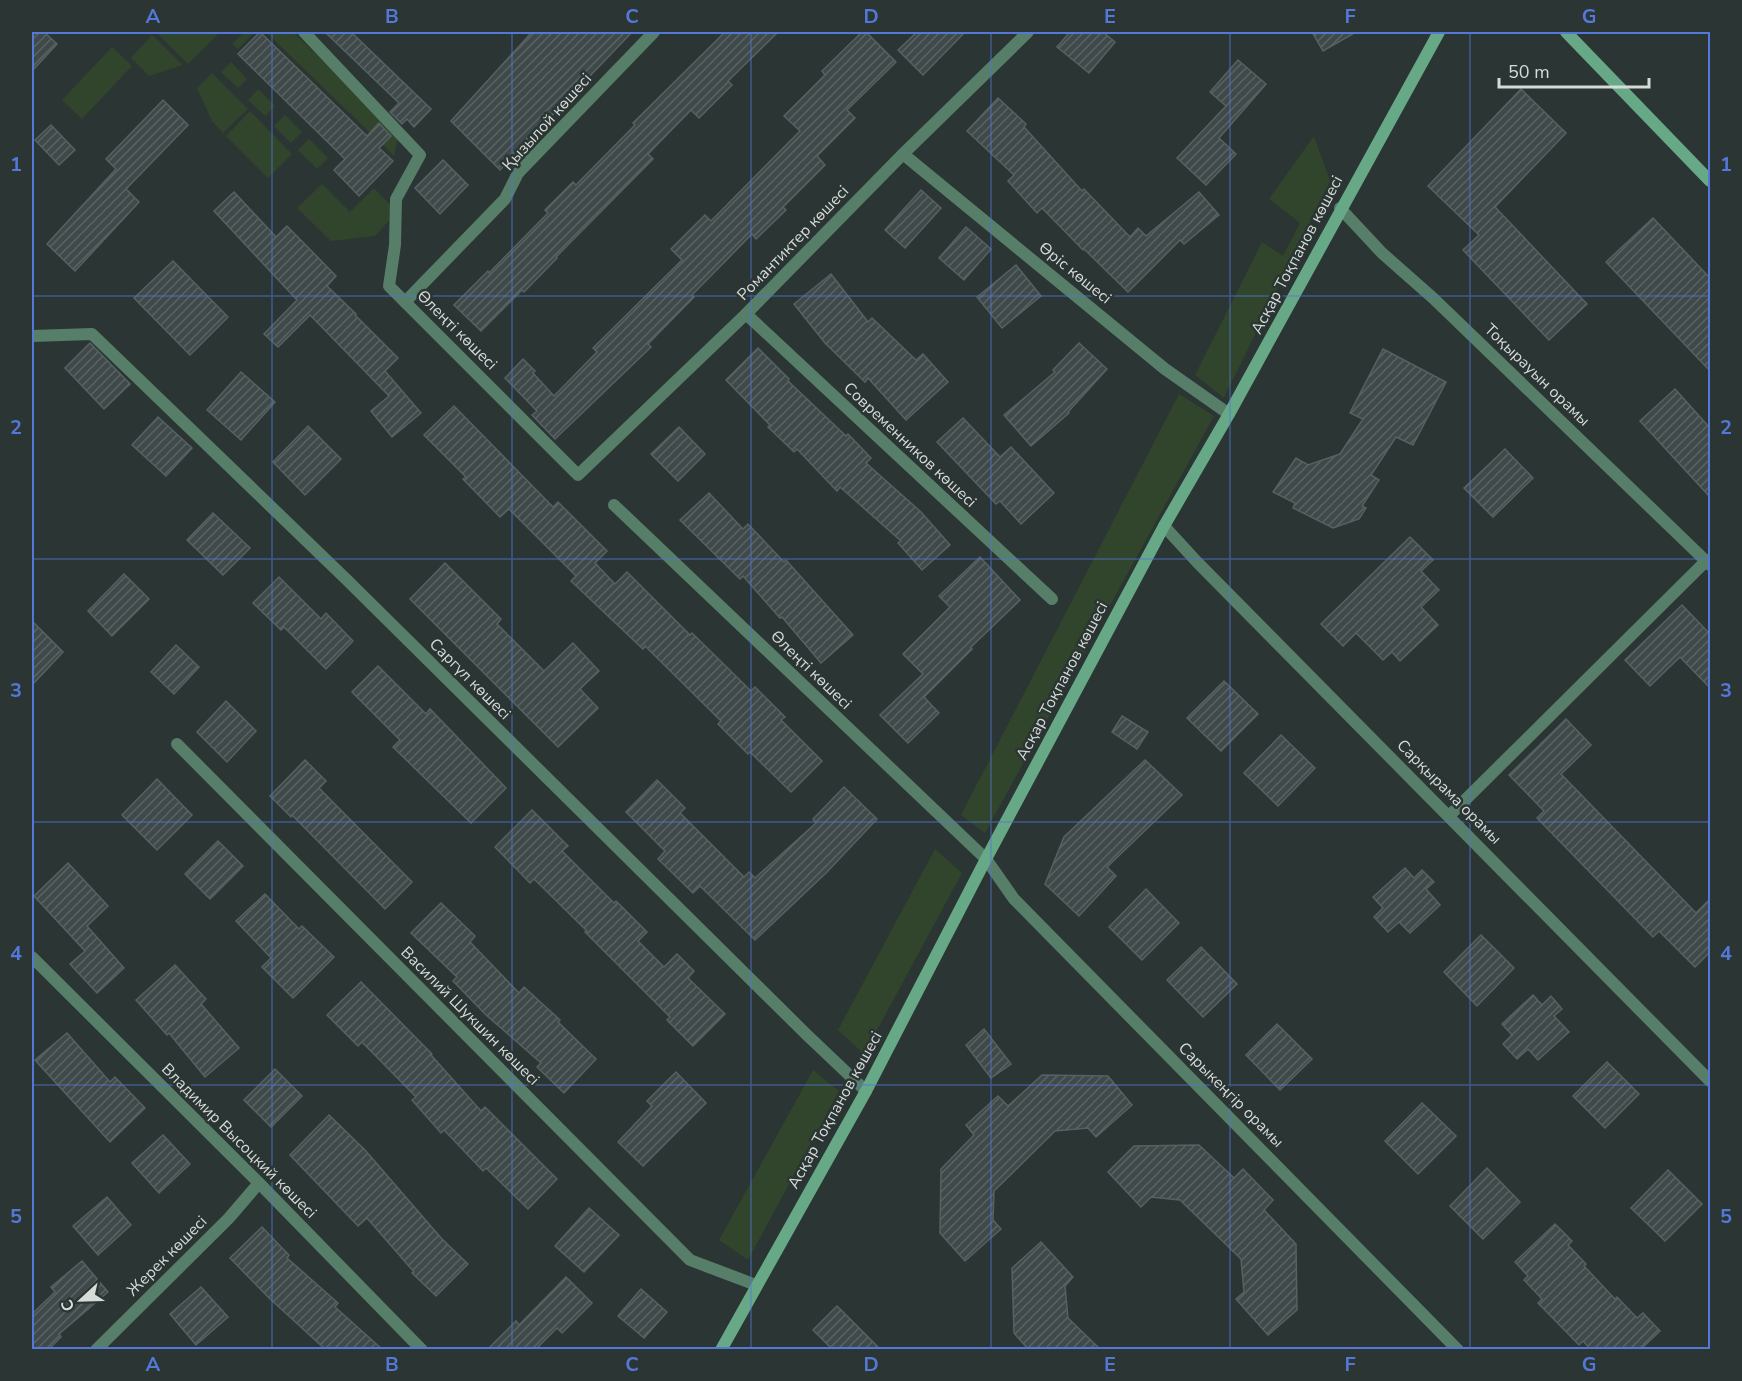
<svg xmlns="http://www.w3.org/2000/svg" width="1742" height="1381" font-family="'Nunito Sans',sans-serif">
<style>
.green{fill:#30452b}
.building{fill:url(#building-hatch);stroke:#566162;stroke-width:1.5}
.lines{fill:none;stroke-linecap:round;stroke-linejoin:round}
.street{stroke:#567e69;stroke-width:12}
.secondary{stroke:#67a886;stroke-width:12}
.grid{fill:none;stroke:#5478d8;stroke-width:1.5;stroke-opacity:0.55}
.labels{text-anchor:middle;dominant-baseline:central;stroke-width:5;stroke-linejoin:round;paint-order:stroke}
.street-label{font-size:16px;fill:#d5dbd9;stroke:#2b3533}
.neatline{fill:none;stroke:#5478d8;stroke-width:2}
.grid-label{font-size:20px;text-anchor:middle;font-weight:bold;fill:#5478d8}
</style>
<defs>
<pattern id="building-hatch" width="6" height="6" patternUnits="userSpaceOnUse" patternTransform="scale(1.5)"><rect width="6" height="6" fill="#3f494a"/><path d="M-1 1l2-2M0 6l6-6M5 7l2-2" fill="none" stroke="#5a6364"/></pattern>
</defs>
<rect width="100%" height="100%" fill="#2b3533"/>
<g class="green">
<path d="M156 32H220L188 64Z"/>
<path d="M244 32H255L238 49 232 44Z"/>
<path d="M266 32H293L399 133 394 156Z"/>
<path d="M152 35 183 65 149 76 131 58Z"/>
<path d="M112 47 132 66 82 119 62 100Z"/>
<path d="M231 62 247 79 238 88 221 72Z"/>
<path d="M212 73 248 109 223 133 212 121 197 88Z"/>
<path d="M258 89 275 106 265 116 248 100Z"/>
<path d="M250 111 292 154 268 178 226 136Z"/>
<path d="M285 115 302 132 291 143 274 126Z"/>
<path d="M1314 136 1330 181 1224 398 1195 375 1262 242 1283 256 1300 223 1269 199Z"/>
<path d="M309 139 328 158 317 169 298 150Z"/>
<path d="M322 184 350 212 374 188 390 205 393 216 375 236 331 241 297 208Z"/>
<path d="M1179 394 1214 416 985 833 961 815Z"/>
<path d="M935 849 962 873 864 1054 838 1030Z"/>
<path d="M813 1070 839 1091 748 1260 719 1240Z"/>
</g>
<g class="building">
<path d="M32 32H44L57 44 32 71Z"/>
<path d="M260 32 367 136 379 123 391 136 379 148 393 161 359 196 334 170 345 159 238 54Z"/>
<path d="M325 32H351L431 109 414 127 407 119 402 124 390 112 399 103Z"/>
<path d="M532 32H632L500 170 451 121Z"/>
<path d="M725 32H778L728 81 732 85 699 118 691 110 648 154 653 159 556 257 557 258 524 292 522 290 481 331 454 305 488 271 489 273 548 213 545 210 573 182 576 185 635 125 633 123Z"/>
<path d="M862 32H866L896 62 847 110 855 118 817 156 825 165 783 207 786 210 756 239 752 234 692 295 694 297 648 344 651 347 555 439 532 415 537 411 505 378 523 359 535 371 533 373 554 396 597 352 593 348 682 260 671 249 705 215 711 221 800 131 784 116 825 75 822 71Z"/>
<path d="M917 32H965L923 75 898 50Z"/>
<path d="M1070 32H1103L1115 42 1089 73 1057 47Z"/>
<path d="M1312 32H1356L1323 51Z"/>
<path d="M1238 60 1266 84 1219 138 1236 154 1206 185 1177 158 1226 106 1210 92Z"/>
<path d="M1521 89 1566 133 1495 207 1587 304 1549 340 1463 250 1479 235 1428 186Z"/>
<path d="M998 98 1026 124 1024 127 1082 191 1084 189 1130 237 1138 228 1146 236 1199 192 1219 215 1184 244 1180 240 1128 292 1084 249 1083 250 1042 208 1037 213 1008 181 1014 175 967 131Z"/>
<path d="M163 100 188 125 126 189 139 202 75 271 47 244 116 169 106 159Z"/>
<path d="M51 125 75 150 59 165 35 140Z"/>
<path d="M443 160 468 185 440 214 415 188Z"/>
<path d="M921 190 941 208 905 248 885 230Z"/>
<path d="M234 192 276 237 287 226 336 276 327 286 356 314 355 315 398 358 385 371 421 413 392 437 371 411 389 396 310 315 278 347 264 334 297 300 214 211Z"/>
<path d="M1653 218 1710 278V371L1606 262Z"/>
<path d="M966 227 991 249 964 280 939 258Z"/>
<path d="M173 261 228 317 190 355 134 298Z"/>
<path d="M1016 265 1041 296 1002 328 977 297Z"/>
<path d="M831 274 868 322 872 318 916 360 923 354 948 382 906 420 868 378 865 382 825 343 794 304Z"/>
<path d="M90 343 130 384 104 409 65 368Z"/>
<path d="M1079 343 1107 369 1068 412 1069 413 1031 446 1004 415 1055 372 1053 370Z"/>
<path d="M758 348 789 379 788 381 846 436 848 434 871 458 866 463 921 512 950 545 922 570 898 543 901 541 840 487 837 491 797 449 794 452 768 427 770 425 726 380Z"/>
<path d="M1383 349 1446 382 1413 445 1396 437 1371 475 1379 480 1362 506 1366 508 1359 519 1333 528 1293 508 1295 503 1273 492 1296 458 1308 465 1340 454 1363 419 1350 413Z"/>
<path d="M241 372 275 402 241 440 207 410Z"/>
<path d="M1675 389 1710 428V497L1640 421Z"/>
<path d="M454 406 553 507 558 502 607 551 595 563 615 584 627 572 690 635 692 633 751 691 755 687 785 717 781 720 822 761 791 792 750 752 748 754 718 724 721 721 645 646 643 649 571 581 576 576 509 509 500 517 463 479 466 477 424 435Z"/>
<path d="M158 417 192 448 166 476 132 445Z"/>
<path d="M963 418 1000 457 1011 447 1054 493 1021 524 1000 501 996 504 937 442Z"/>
<path d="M308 426 341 459 305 495 273 462Z"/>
<path d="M679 427 705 454 678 481 651 454Z"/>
<path d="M1505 449 1533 478 1493 517 1464 488Z"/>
<path d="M709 493 743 529 748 524 784 562 786 560 853 635 821 663 782 617 780 618 743 576 740 579 680 520Z"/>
<path d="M213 513 250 548 223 575 187 540Z"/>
<path d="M1410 537 1433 560 1421 571 1439 590 1421 607 1438 625 1400 661 1392 652 1383 660 1356 633 1343 646 1321 624Z"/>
<path d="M980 557 1020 600 971 647 972 649 924 697 939 713 908 743 880 715 923 674 903 654 950 607 939 596Z"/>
<path d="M445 563 501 619 497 624 544 671 573 643 599 671 580 689 598 708 558 747 410 599Z"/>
<path d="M124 574 149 599 112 636 88 611Z"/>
<path d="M279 577 321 619 326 613 353 641 326 669 284 627 281 630 253 603Z"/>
<path d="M1682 605 1710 634V688L1680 657 1650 686 1625 660Z"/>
<path d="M32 621 63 652 32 685Z"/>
<path d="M176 645 199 667 174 694 151 672Z"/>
<path d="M378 666 426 714 430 709 506 788 471 823 393 747 400 740 352 692Z"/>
<path d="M1224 681 1258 714 1221 751 1187 718Z"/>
<path d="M226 701 256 731 227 762 197 732Z"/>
<path d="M1122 716 1148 732 1137 749 1112 732Z"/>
<path d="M1566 719 1591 745 1561 774 1696 913 1710 899V952L1695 967 1659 931 1653 937 1537 818 1544 811 1509 775Z"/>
<path d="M1281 735 1315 768 1278 806 1244 773Z"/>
<path d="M305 760 326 781 319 788 412 882 385 909 292 815 291 817 270 796Z"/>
<path d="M1145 760 1182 795 1107 867 1116 876 1079 916 1045 884 1064 837Z"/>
<path d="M157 779 192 815 157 850 122 815Z"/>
<path d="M657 780 685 808 680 813 744 877 749 872 755 878 816 823 813 819 844 787 877 819 827 872 755 940 700 886 693 893 658 859 665 851 626 812Z"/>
<path d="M532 810 568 846 562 851 614 903 616 901 647 932 638 941 664 967 677 954 694 971 688 978 725 1014 693 1046 667 1020 670 1017 585 932 587 931 534 879 530 883 495 847Z"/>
<path d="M218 841 243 866 210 899 185 874Z"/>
<path d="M68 863 108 906 87 926 124 968 97 993 70 964 85 951 34 896Z"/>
<path d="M1405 868 1414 878 1422 870 1434 882 1426 889 1440 905 1410 933 1399 922 1388 932 1374 917 1383 908 1373 897Z"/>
<path d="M1146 889 1179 923 1142 960 1109 927Z"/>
<path d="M265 894 299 929 302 926 334 957 293 998 262 967 271 958 236 921Z"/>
<path d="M441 903 475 936 470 942 519 993 524 987 560 1020 558 1022 596 1059 564 1093 537 1067 541 1063 485 1014 453 981 457 977 411 933Z"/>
<path d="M1481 935 1514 968 1477 1006 1444 972Z"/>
<path d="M1201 947 1237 984 1203 1017 1167 980Z"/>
<path d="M175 965 206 999 201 1004 239 1048 205 1077 169 1033 167 1035 136 1000Z"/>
<path d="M361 982 432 1054 431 1055 481 1111 485 1107 557 1179 528 1209 486 1168 483 1171 444 1130 441 1133 412 1100 416 1097 362 1042 358 1046 327 1015Z"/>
<path d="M1533 995 1542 1005 1551 996 1562 1009 1554 1016 1569 1032 1538 1060 1528 1049 1517 1059 1503 1044 1512 1035 1502 1024Z"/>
<path d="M1277 1024 1312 1059 1280 1090 1246 1055Z"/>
<path d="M984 1029 1011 1064 991 1078 966 1045Z"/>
<path d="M67 1033 110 1082 115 1077 145 1108 110 1142 35 1060Z"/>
<path d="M1607 1062 1639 1094 1605 1128 1573 1096Z"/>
<path d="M275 1069 302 1096 271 1127 244 1100Z"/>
<path d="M676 1072 706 1103 643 1166 618 1142 652 1106 647 1101Z"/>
<path d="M1042 1075 1108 1076 1132 1105 1096 1137 1088 1128 1055 1131 994 1191 993 1220 1001 1229 965 1261 940 1233 941 1169 974 1135 966 1125 998 1096 1008 1106Z"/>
<path d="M1422 1103 1456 1136 1418 1174 1385 1141Z"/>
<path d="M329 1115 365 1150 442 1239 468 1264 436 1296 412 1273 414 1272 367 1218 358 1226 290 1155Z"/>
<path d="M163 1135 190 1164 159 1193 132 1163Z"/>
<path d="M1199 1145 1234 1178 1243 1169 1273 1200 1264 1210 1296 1244 1297 1310 1268 1335 1236 1299 1244 1292 1241 1259 1180 1200 1151 1197 1141 1207 1108 1172 1134 1146Z"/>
<path d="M1487 1168 1520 1202 1483 1239 1450 1206Z"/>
<path d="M1668 1170 1702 1204 1665 1241 1631 1208Z"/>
<path d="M107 1197 131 1225 98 1255 73 1226Z"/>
<path d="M589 1208 619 1235 584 1272 555 1246Z"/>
<path d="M1555 1224 1572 1241 1568 1245 1586 1264 1584 1266 1615 1299 1617 1297 1637 1318 1643 1313 1660 1331 1640 1350H1591L1583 1341 1579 1345 1538 1303 1542 1299 1524 1280 1528 1276 1515 1262Z"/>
<path d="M262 1227 289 1255 287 1258 338 1303 335 1307 383 1350H326L268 1297 230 1258Z"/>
<path d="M1041 1242 1073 1277 1065 1286 1068 1318 1101 1350H1029L1014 1333 1012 1268Z"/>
<path d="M82 1261 108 1292 59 1334 61 1337 48 1350H32V1314L55 1292 51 1287Z"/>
<path d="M566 1277 592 1303 562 1333 557 1328 535 1350H487L516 1321 519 1325Z"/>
<path d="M201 1287 228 1317 196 1345 170 1314Z"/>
<path d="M641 1289 667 1312 644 1338 618 1316Z"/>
<path d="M837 1306 881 1350H833L813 1330Z"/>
</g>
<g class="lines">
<g class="street">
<path d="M304 32 420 155 396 199 395 245 389 286 578 475 746 314 903 154 1028 32"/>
<path d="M903 154 1165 369 1229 414"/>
<path d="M1340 208 1382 253 1433 298 1710 565"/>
<path d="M405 302 505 199 518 173 654 32"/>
<path d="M746 314 1052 599"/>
<path d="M32 336 92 334 347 580 807 1035 866 1091"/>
<path d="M614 505 986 859 1014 899 1458 1350"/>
<path d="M1164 526 1197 562 1710 1081"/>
<path d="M177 744 690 1260 756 1285"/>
<path d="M1449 816 1707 560"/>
<path d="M32 957 259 1183 422 1350"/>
<path d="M96 1350 229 1218 259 1183"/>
</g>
<g class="secondary">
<path d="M1566 32 1710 181"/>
<path d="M721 1350 866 1091 986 859 1164 526 1229 414 1439 32"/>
</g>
</g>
<path class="grid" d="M272 32V1350M512 32V1350M751 32V1350M991 32V1350M1230 32V1350M1470 32V1350M32 296H1710M32 559H1710M32 822H1710M32 1085H1710"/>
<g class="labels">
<g class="street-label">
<text transform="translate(547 122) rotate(-48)">Қызылой көшесі</text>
<text transform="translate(793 243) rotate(-46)">Романтиктер көшесі</text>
<text transform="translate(1297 255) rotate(-62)">Асқар Тоқпанов көшесі</text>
<text transform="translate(1075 273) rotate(39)">Өріс көшесі</text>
<text transform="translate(457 330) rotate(45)">Өлеңті көшесі</text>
<text transform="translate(1537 375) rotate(44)">Тоқырауын орамы</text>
<text transform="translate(910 445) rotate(43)">Современников көшесі</text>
<text transform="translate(811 670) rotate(44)">Өлеңті көшесі</text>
<text transform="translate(470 679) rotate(45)">Саргүл көшесі</text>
<text transform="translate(1062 681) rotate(-62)">Асқар Тоқпанов көшесі</text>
<text transform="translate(1449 792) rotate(45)">Сарқырама орамы</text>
<text transform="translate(470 1016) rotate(45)">Василий Шукшин көшесі</text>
<text transform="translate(1231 1095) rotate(45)">Сарыкеңгір орамы</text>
<text transform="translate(835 1110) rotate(-61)">Асқар Тоқпанов көшесі</text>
<text transform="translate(239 1141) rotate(45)">Владимир Высоцкий көшесі</text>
<text transform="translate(167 1256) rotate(-45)">Жерек көшесі</text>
</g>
</g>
<rect width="1742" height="1381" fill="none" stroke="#2b3533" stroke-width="66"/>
<g transform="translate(81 1300) rotate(248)" stroke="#2b3533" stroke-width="4.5" paint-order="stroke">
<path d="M0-4.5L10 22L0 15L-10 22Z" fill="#d5dbd9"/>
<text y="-9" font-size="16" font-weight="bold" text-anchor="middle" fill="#d5dbd9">С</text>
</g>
<path d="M1499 78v9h150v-9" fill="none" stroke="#d5dbd9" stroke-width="3"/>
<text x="1508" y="78" font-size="18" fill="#d5dbd9" stroke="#2b3533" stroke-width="4.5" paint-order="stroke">50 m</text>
<rect x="33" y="33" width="1676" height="1315" class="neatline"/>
<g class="grid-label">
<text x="153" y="23">A</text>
<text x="392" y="23">B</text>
<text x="632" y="23">C</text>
<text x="871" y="23">D</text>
<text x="1110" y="23">E</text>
<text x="1350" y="23">F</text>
<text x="1589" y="23">G</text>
<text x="16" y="171">1</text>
<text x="1726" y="171">1</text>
<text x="16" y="434">2</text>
<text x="1726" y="434">2</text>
<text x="16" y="697">3</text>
<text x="1726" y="697">3</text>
<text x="16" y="960">4</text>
<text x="1726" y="960">4</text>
<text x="16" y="1223">5</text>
<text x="1726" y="1223">5</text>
<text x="153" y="1371">A</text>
<text x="392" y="1371">B</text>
<text x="632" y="1371">C</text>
<text x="871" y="1371">D</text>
<text x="1110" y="1371">E</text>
<text x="1350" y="1371">F</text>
<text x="1589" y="1371">G</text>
</g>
</svg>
